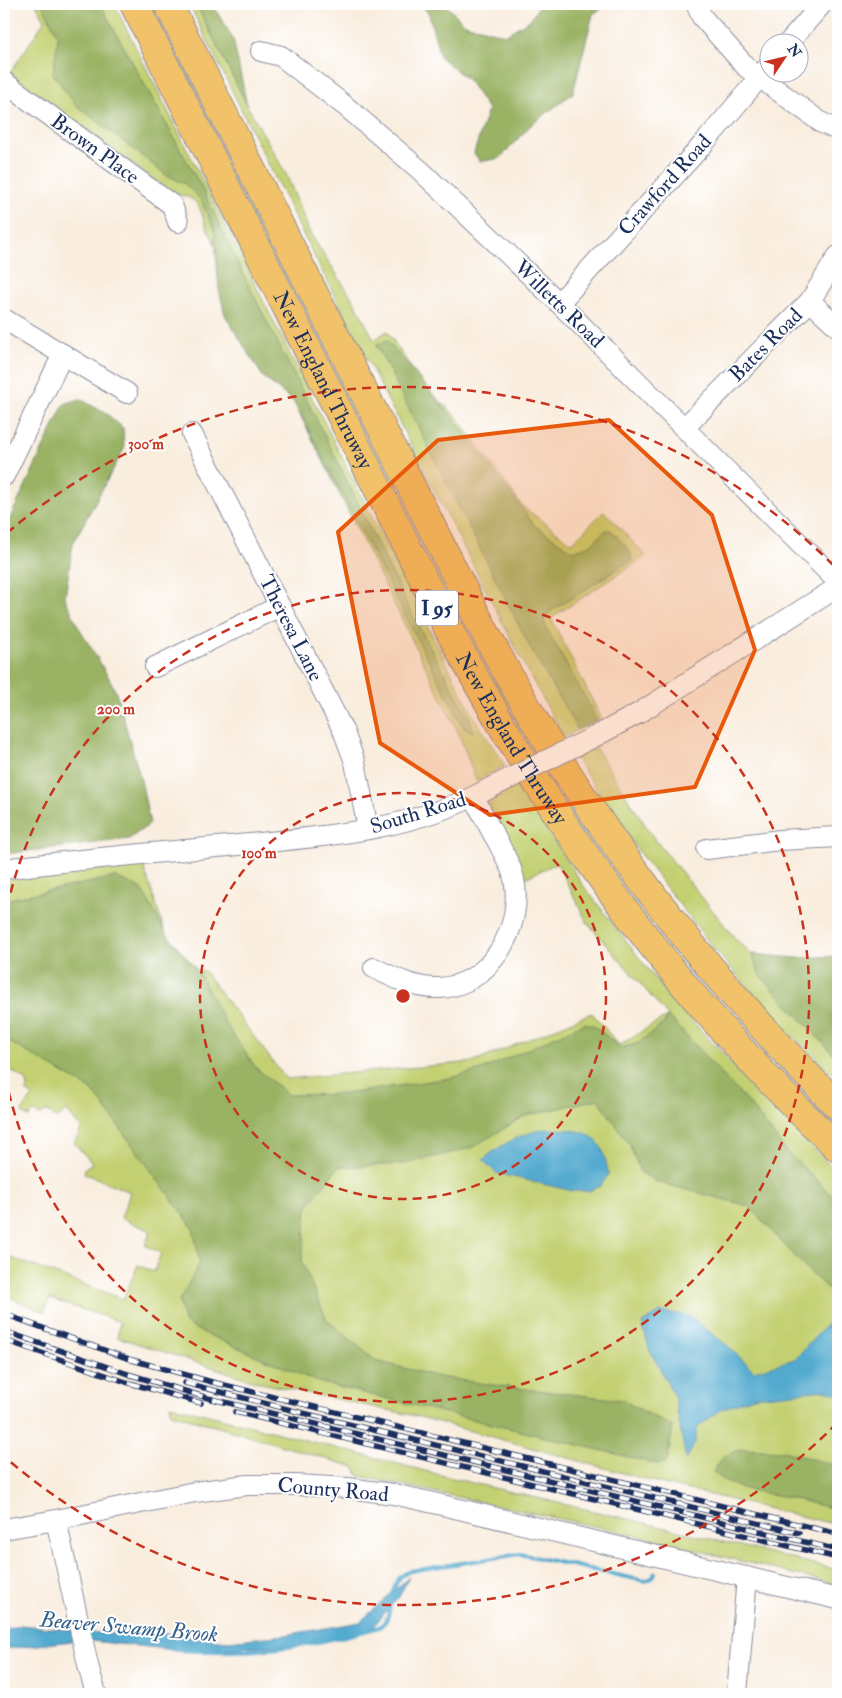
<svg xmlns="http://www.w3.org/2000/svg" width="842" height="1698" font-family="'IM FELL Double Pica',serif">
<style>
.green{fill:#c3d071;stroke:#6f8068}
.forest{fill:#9ab263;stroke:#5a7060}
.water{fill:#52aacf;stroke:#366c96}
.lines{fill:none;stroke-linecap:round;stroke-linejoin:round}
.stream{stroke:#52aacf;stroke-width:4}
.minor-casing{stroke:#8a8e9e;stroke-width:22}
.highway-casing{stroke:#8a8e9e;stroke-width:30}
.minor{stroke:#fff;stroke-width:20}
.highway{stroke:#f2c26a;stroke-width:28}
.rail-casing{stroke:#1b2f5e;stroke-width:5.5}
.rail{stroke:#fff;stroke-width:4;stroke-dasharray:11;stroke-linecap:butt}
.minor-bridge-casing{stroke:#8a8e9e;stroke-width:22;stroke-linecap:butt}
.minor-bridge{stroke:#fff;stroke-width:20}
.marked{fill:#e8590c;fill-opacity:0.2;stroke:#e8590c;stroke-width:4;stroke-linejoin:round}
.ring{fill:none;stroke:#c8321e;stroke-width:2.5;stroke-dasharray:9 6}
.labels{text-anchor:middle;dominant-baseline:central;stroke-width:4;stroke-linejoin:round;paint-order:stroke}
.shield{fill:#fff;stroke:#5f6d8e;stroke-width:1}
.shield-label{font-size:20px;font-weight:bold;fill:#1b2f5e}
.street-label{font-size:21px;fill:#1b2f5e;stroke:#fff}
.water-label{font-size:22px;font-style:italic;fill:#31608b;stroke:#fff}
.centre{fill:#c8321e;stroke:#fff;stroke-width:2.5}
.ring-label{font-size:15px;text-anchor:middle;font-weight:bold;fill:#c8321e;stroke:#fff;stroke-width:4;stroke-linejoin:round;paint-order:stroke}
</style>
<rect width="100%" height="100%" fill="#fff"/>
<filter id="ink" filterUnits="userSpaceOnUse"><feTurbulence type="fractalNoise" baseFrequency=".02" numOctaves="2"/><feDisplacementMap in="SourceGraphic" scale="10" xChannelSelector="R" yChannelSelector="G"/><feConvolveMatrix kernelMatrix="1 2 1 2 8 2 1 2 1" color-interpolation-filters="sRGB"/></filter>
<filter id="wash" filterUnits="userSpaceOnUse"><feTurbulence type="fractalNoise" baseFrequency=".0096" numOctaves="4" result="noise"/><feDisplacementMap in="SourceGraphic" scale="20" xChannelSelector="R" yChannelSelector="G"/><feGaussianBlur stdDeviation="1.12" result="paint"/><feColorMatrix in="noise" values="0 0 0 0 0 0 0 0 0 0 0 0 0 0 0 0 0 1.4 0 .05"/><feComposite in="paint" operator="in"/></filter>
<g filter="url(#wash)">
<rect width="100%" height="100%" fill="#f9edde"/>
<g class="green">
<path d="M36 4H114L386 545 474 717 505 766 476 781 459 734 204 222C200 202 193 196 173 194L10 73 45 20Z"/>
<path d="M189 4H196L247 105 286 174 310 233 356 304 374 340 387 331 422 384 457 417 523 507 572 543 604 511 646 556 551 618 601 718 564 737 528 672 398 420 302 232Z"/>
<path d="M595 747 653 837 735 938 838 1040V1079L780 1024 715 950 641 855 575 757Z"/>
<path d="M519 785 582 884 668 995 790 1125 838 1173V1525L655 1482 420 1417 261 1383 117 1337 120 1322 50 1299 44 1312 4 1295V1255L123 1299 138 1265 154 1272 161 1253 145 1245 151 1231 121 1218 130 1192 84 1173 85 1168 92 1163 74 1143 81 1129 67 1111 58 1118 54 1117 48 1111 40 1115 34 1112 29 1117 23 1114 22 1111 33 1096 26 1091 28 1087 26 1080 4 1066V877L142 862 179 974 204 971 286 1079 474 1062 592 1013 619 1045 668 1016 587 922 557 863 525 878 509 840 490 807V801Z"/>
<path d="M170 1405 464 1481 692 1534 838 1570V1585L626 1533 359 1476 354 1467 171 1413Z"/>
</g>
<g class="forest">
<path d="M42 4H100L204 192 246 280 337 460 410 611 471 721 473 732 463 727 294 402 263 377 225 315 219 290 214 229 201 200 185 184 165 174 75 104 53 74 58 36Z"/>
<path d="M196 4H212L233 39 247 105Z"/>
<path d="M421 4H445L465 24 505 35 531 19 540 4H609L593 14 573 93 531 125 500 158 480 162 474 153 488 109 468 80 440 57 429 14Z"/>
<path d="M387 341 450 414 535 526 573 551 590 545 606 530H611L630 551 632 560 551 611 544 618 545 626 591 708 596 721 578 730 533 653 376 344Z"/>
<path d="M80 399 107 414 123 428 124 449 73 543 65 598 78 626 109 678 116 692 141 780 150 824 129 839 4 854V531L64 404Z"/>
<path d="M115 877 141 888 166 933 198 971 225 1023 256 1068 288 1095 345 1094 450 1078 482 1070 585 1023 593 1025 621 1048 639 1043 664 1023 668 1016 752 1107 786 1151 838 1201V1299L803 1265 749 1206 657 1182 640 1172 630 1145 598 1099 525 1116 471 1148 404 1164 338 1167 307 1207 302 1262 327 1320 376 1361 439 1377 500 1386 622 1400 673 1427 667 1462 657 1464 318 1382 197 1330 184 1322 179 1301 200 1263 193 1228 92 1090 4 1039V900Z"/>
<path d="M752 954 796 958 838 956V1059L759 974Z"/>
<path d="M740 1449 783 1451 838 1466V1510C819 1505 800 1500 781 1496 752 1490 737 1491 713 1472L723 1457Z"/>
</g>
<g class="water">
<path d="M545 1129C564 1130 587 1127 599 1144 605 1152 606 1165 609 1174L600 1186 589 1191H573L496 1173 483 1160C501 1144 521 1134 545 1129Z"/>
<path d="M661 1312 688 1315 729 1347 754 1371 795 1359 831 1320 838 1317V1394L825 1390 753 1397 722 1409 697 1428 695 1443 686 1460 674 1395 649 1349 642 1323Z"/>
<path d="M409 1577 399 1597 370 1630 314 1644 185 1651 81 1640 4 1649V1630L21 1625 110 1634H168L228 1641 285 1635 360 1622Z"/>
</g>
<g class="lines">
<g class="stream">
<path d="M392 1595C396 1582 397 1577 410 1571L520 1554 645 1581 652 1578 655 1573"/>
<path d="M171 1649C184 1651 199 1651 213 1651 269 1653 324 1643 379 1627 388 1621 389 1615 390 1604"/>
</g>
</g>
</g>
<g filter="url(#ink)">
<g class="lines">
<g class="minor-casing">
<g id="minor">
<path d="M696 4 702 17 747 68 822 123 838 130"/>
<path d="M789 42 822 4"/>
<path d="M261 51 281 56 344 105 420 170 559 303 838 582"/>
<path d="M4 82 172 205 178 222"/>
<path d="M810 301 838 327"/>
<path d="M559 303 705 142 770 65"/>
<path d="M4 319 127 393"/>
<path d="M685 427 810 301 838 256"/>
<path d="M192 434 343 730 355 762 368 829"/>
<path d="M4 476 63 354"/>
<path d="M155 667 280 606"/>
<path d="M598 735 639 713 838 587"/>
<path d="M707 849 780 840 838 837"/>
<path d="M4 869C85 858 167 852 249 844 331 836 416 829 490 788"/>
<path d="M374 968C394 978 416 989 439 988 491 986 524 926 514 879 512 867 504 855 499 844 490 829 482 813 474 797"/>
<path d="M56 1520 88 1665 96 1694"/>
<path d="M4 1529 56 1520 195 1492 247 1485H296L348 1488 393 1494 425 1501 838 1599"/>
<path d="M737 1694 747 1577"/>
</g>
</g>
<g class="highway-casing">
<g id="highway">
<path id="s1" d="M134 4 449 630C550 823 679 999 838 1148"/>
<path d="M168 4 473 609C568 795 689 959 838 1106"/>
</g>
</g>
<use href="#minor" class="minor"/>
<use href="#highway" class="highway"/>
<g class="rail-casing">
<g id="rail">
<path d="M4 1314 132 1360 212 1382 838 1534"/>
<path d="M4 1331 128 1374 208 1398 838 1550"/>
<path d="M4 1340 126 1382 201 1403"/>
<path d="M185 1383 303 1413 799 1533"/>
<path d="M235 1412 838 1558"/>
</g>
</g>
<use href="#rail" class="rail"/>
<g class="minor-bridge-casing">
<path id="minor-bridge" d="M490 788 598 735"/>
</g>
<use href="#minor-bridge" class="minor-bridge"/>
</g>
</g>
<path class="marked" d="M609 420 712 515 755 650 695 787 490 815 380 743 338 532 438 440Z"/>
<g class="ring">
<circle cx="403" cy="996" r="203"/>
<path d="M4 922A406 406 0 1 1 4 1070"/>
<path d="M837 1423A609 609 0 0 1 7 1459M7 533A609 609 0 0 1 837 569"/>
</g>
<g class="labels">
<rect class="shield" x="416" y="590.5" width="42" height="35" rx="4"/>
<g class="shield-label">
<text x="437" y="608">I 95</text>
</g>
<g class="street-label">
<text transform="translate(95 149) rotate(36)">Brown Place</text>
<text transform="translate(665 185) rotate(-48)">Crawford Road</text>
<text transform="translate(559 304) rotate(44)">Willetts Road</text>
<text transform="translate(766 345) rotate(-45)">Bates Road</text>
<text stroke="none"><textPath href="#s1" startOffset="421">New England Thruway</textPath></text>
<text transform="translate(291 628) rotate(63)">Theresa Lane</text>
<text stroke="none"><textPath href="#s1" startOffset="826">New England Thruway</textPath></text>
<text transform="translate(418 813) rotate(-17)">South Road</text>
<text transform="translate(333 1490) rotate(5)">County Road</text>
</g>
<g class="water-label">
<text transform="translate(129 1627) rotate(5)">Beaver Swamp Brook</text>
</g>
</g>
<circle cx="403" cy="996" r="8" class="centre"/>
<g class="ring-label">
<text x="146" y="449">300 m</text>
<text x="116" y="714">200 m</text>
<text x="259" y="858">100 m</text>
</g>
<rect width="842" height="1698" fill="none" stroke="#fff" stroke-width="20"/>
<g transform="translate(784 58) rotate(55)"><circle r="24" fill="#ffffff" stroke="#a4acbf"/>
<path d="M0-4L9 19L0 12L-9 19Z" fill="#c8321e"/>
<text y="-8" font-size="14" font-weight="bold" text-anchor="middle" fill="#1b2f5e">N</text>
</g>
</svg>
